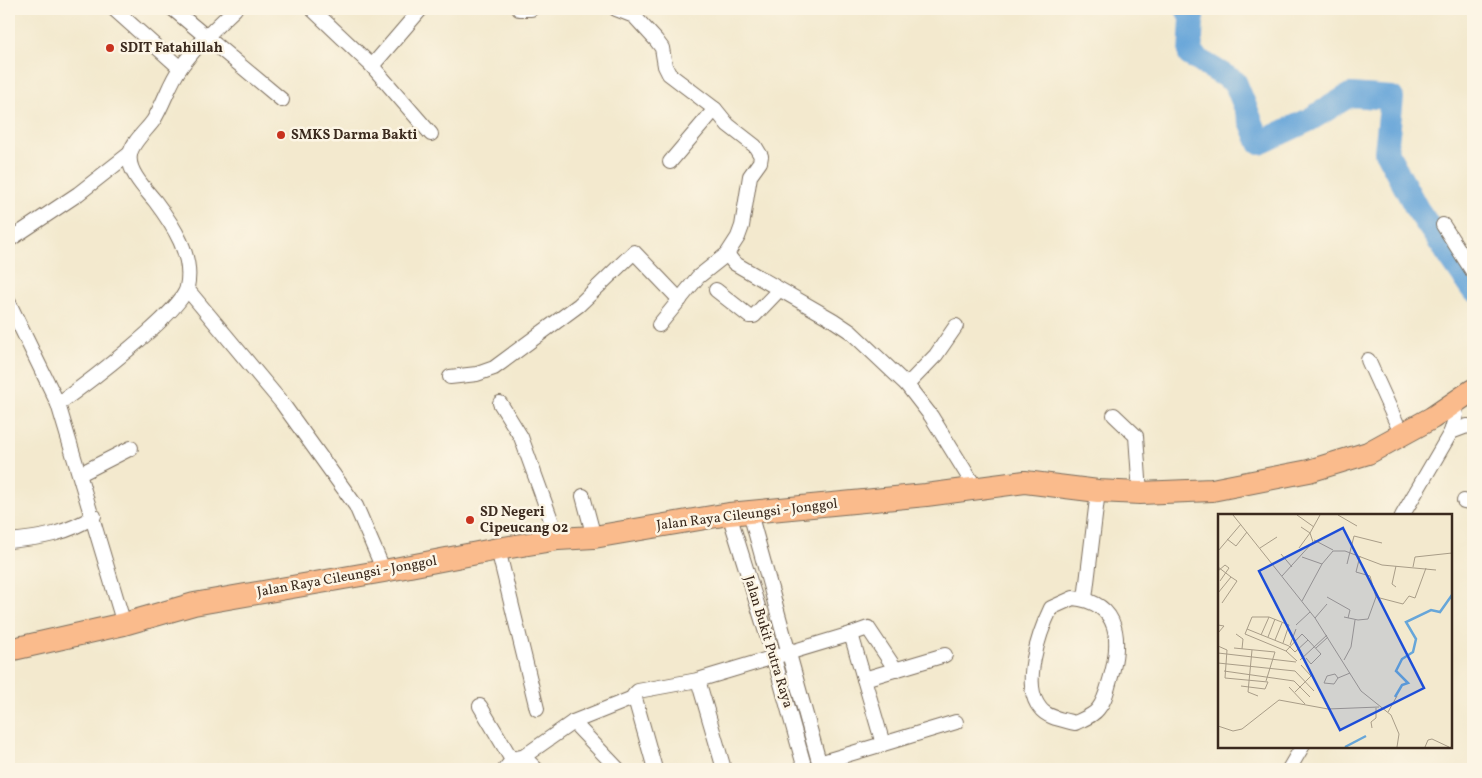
<svg xmlns="http://www.w3.org/2000/svg" width="1482" height="778" font-family="Vollkorn,serif">
<style>
.lines{fill:none;stroke-linecap:round;stroke-linejoin:round}
.river{stroke:#67a6d9;stroke-width:24}
.minor-casing{stroke:#7b6d5c;stroke-width:16}
.primary-casing{stroke:#7b6d5c;stroke-width:24}
.minor{stroke:#fff;stroke-width:14}
.primary{stroke:#fabb8c;stroke-width:22}
.poi-dot{fill:#c8321e;stroke:#fcf5e5;stroke-width:2}
.labels{text-anchor:middle;dominant-baseline:central;stroke-width:5;stroke-linejoin:round;paint-order:stroke}
.poi-label{font-size:14px;font-weight:bold;fill:#3b2a1e;stroke:#fcf5e5;text-anchor:start}
.street-label{font-size:14px;fill:#3b2a1e;stroke:#fcf5e5}
.inset-river{fill:none;stroke:#67a6d9;stroke-width:2.5}
.inset-road{fill:none;stroke:#a99d88;stroke-width:1}
.view{fill:#1d4ed8;fill-opacity:0.15;stroke:#1d4ed8;stroke-width:2.5}
.inset-edge{fill:none;stroke:#3b2a1e;stroke-width:2.5}
</style>
<rect width="100%" height="100%" fill="#fcf5e5"/>
<filter id="ink" filterUnits="userSpaceOnUse"><feTurbulence type="fractalNoise" baseFrequency=".02" numOctaves="2"/><feDisplacementMap in="SourceGraphic" scale="10" xChannelSelector="R" yChannelSelector="G"/><feConvolveMatrix kernelMatrix="1 2 1 2 8 2 1 2 1" color-interpolation-filters="sRGB"/></filter>
<filter id="wash" filterUnits="userSpaceOnUse"><feTurbulence type="fractalNoise" baseFrequency=".0096" numOctaves="4" result="noise"/><feDisplacementMap in="SourceGraphic" scale="20" xChannelSelector="R" yChannelSelector="G"/><feGaussianBlur stdDeviation="1.12" result="paint"/><feColorMatrix in="noise" values="0 0 0 0 0 0 0 0 0 0 0 0 0 0 0 0 0 1.4 0 .05"/><feComposite in="paint" operator="in"/></filter>
<g filter="url(#wash)">
<rect width="100%" height="100%" fill="#f3e9ce"/>
<g class="lines">
<path class="river" d="M1187 9 1192 19 1190 55 1235 82 1260 143 1309 120 1350 95 1392 98 1386 151 1417 209 1473 290"/>
</g>
</g>
<g filter="url(#ink)">
<g class="lines">
<g class="minor-casing">
<g id="minor">
<path d="M114 9 180 68"/>
<path d="M173 9 282 100"/>
<path d="M312 9 372 66 421 9"/>
<path d="M519 9H531"/>
<path d="M616 9 634 16 656 40 662 48 665 66 669 74 715 109 728 125 755 146 761 156 760 162 750 176 742 226 738 237 727 254 698 277 659 325"/>
<path d="M372 66 431 134"/>
<path d="M670 162 715 109"/>
<path d="M1443 225 1473 272"/>
<path d="M9 240 78 194 129 154"/>
<path d="M727 254 734 263 833 320 851 332 907 385 931 416 975 487"/>
<path d="M187 289 282 403 356 506 384 571"/>
<path d="M716 290 749 316H754L779 290"/>
<path d="M9 303 58 404 124 624"/>
<path d="M1368 360 1402 435"/>
<path d="M450 377 477 374 494 368 579 305 634 252 680 300"/>
<path d="M907 385 936 355 956 326"/>
<path d="M500 403 521 437 558 539"/>
<path d="M58 404C82 387 183 311 187 287 194 256 173 225 155 201 146 190 127 171 130 155 131 143 146 131 153 121 164 104 169 83 181 67 197 45 216 27 235 9"/>
<path d="M1114 415 1136 436 1140 493"/>
<path d="M1451 432 1467 426 1473 427"/>
<path d="M80 474 131 448"/>
<path d="M583 496 594 537"/>
<path d="M1464 501 1473 503"/>
<path d="M750 513 821 769"/>
<path d="M729 514 774 658 805 769"/>
<path d="M1402 516 1451 432 1456 415 1453 403"/>
<path d="M9 541C40 538 67 534 94 516"/>
<path d="M498 549 537 709"/>
<path d="M1073 598C1122 603 1121 643 1110 680 1107 690 1105 701 1098 709 1093 716 1083 719 1075 723 1064 720 1047 718 1040 708 1021 685 1039 633 1051 608Z"/>
<path d="M1085 599 1098 491"/>
<path d="M851 634 868 628 896 670"/>
<path d="M864 679 945 655"/>
<path d="M480 706 512 760"/>
<path d="M573 722 618 769"/>
<path d="M883 744 956 722"/>
<path d="M523 757 573 722 633 698"/>
<path d="M505 769C518 752 523 755 536 769"/>
<path d="M655 769 634 695 638 691 698 680"/>
<path d="M724 769 698 680 851 634 883 744 819 763"/>
<path d="M1289 769 1302 747"/>
</g>
</g>
<g class="primary-casing">
<path id="primary" d="M9 650 124 624 194 604 384 571 498 549 558 539 594 537 729 514 926 495 1025 482 1098 491 1140 493 1212 490 1309 471 1368 453 1432 418 1473 390"/>
</g>
<use href="#minor" class="minor"/>
<use href="#primary" class="primary"/>
</g>
</g>
<g class="poi-dot">
<circle cx="110" cy="48" r="5"/>
<circle cx="281" cy="135" r="5"/>
<circle cx="470" cy="520" r="5"/>
</g>
<g class="labels">
<g class="poi-label">
<text x="120" y="48">SDIT Fatahillah</text>
<text x="291" y="135">SMKS Darma Bakti</text>
<text x="480" y="512">SD Negeri<tspan x="480" dy="16">Cipeucang 02</tspan></text>
</g>
<g class="street-label">
<text transform="translate(747 515) rotate(-7)">Jalan Raya Cileungsi - Jonggol</text>
<text transform="translate(347 577) rotate(-10)">Jalan Raya Cileungsi - Jonggol</text>
<text transform="translate(768 642) rotate(73)">Jalan Bukit Putra Raya</text>
</g>
</g>
<g transform="translate(1218 514)">
<rect width="234" height="234" fill="#f3e9ce"/>
<path class="inset-river" d="M177 183 184 171 190 169 178 157 184 145 195 138 198 125 188 108 213 96 222 98 234 81M127 233 148 222"/>
<path class="inset-road" d="M15 1 97 104 143 177 173 201 181 220 179 233M79 1 96 13M120 1 139 12M9 25 18 32 29 18M96 26 115 36M42 34 59 23M81 34 92 19 83 13M0 37 23 10M63 40 74 53M84 43 104 50 115 37H127L164 51 218 56M129 50 136 22 164 29M178 52 174 70 178 73M0 53 13 63 0 79M195 53 197 43 234 39M0 57 7 51 11 54 2 67M64 62 95 28 92 19 102 1M109 83 132 96 130 104M158 83 185 90 191 82 197 84 208 54M84 87 104 50M4 89 19 67 13 63M126 103 140 106 150 105 158 83 152 62 138 58 142 42M97 104 109 90M0 111 6 112 0 119M78 111 92 98M29 115 71 132 77 138 90 126 103 140 93 150 88 144M18 120 25 125 24 135M43 121 51 103M50 123 57 105M57 126 64 109M65 129 71 111 51 103H34L27 120 68 137 79 147M72 131 78 115M0 132 9 136 7 164 50 168 47 175 23 172M16 134 57 138 48 167M98 134 110 123M34 136 30 178 40 182M68 137 84 120 90 126M0 139 78 148M82 146 109 121M126 146 133 133 137 106M0 149 77 157 96 177M6 157 76 167 92 183M120 164 117 160 109 162 106 169 116 170 120 164 132 159M71 173 87 190M77 178 93 162 83 151M170 198 179 182M0 212 15 217 24 215 61 186 110 195 161 193M154 214 153 208 158 204V194M207 233 210 226 214 225 231 233"/>
<path class="view" d="M125 14 206 174 122 216 41 57Z"/>
<rect width="234" height="234" class="inset-edge"/>
</g>
<rect width="1482" height="778" fill="none" stroke="#fcf5e5" stroke-width="30"/>
</svg>
